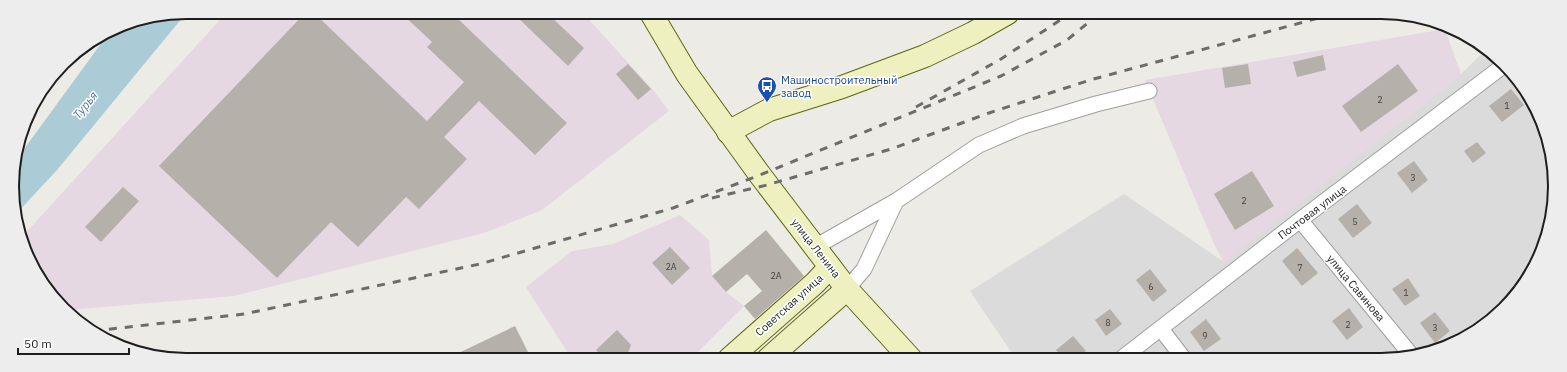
<svg xmlns="http://www.w3.org/2000/svg" width="1567" height="372" font-family="'IBM Plex Sans',sans-serif">
<style>
.residential{fill:#dcdbdb}
.industrial{fill:#e6d8e3}
.water{fill:#abcbd6}
.building{fill:#b6b0ab}
.lines{fill:none;stroke-linecap:round;stroke-linejoin:round}
.street-casing{stroke:#9f9f9f;stroke-width:17}
.secondary-casing{stroke:#5c6712;stroke-width:24}
.street{stroke:#fff;stroke-width:15}
.secondary{stroke:#eef1bf;stroke-width:22}
.rail{stroke:#6c6c6c;stroke-width:3;stroke-dasharray:8 8;stroke-linecap:butt}
.labels{text-anchor:middle;dominant-baseline:central;stroke-width:3;stroke-linejoin:round;paint-order:stroke}
.number-label{font-size:9px;fill:#444241}
.transit-label{font-size:11px;fill:#164399;stroke:#fff;text-anchor:start}
.street-label{font-size:11px;fill:#1e1e1e;stroke:#fff}
.water-label{font-size:12px;font-style:italic;fill:#53759a;stroke:#fff}
.rim{fill:none;stroke:#1e1e1e;stroke-width:2}
</style>
<rect width="100%" height="100%" fill="#edebe5"/>
<path class="residential" d="M1485 50 1519 80 1549 141 1553 209 1537 263 1504 309 1458 342 1403 359H1016L970 291 1124 194 1224 262 1461 74Z"/>
<g class="industrial">
<path d="M227 12H582L653 90 669 111 542 210 484 233 234 296 68 310 48 292 21 238Z"/>
<path d="M1445 29 1461 74 1224 263 1214 244 1145 80Z"/>
<path d="M91 43 29 115 30 109 71 55Z"/>
<path d="M680 215 709 240 712 276 726 292 744 306 696 354 687 359 571 358 526 287 572 251 613 244Z"/>
</g>
<path class="water" d="M187 12 57 170 16 214 12 174 16 160 111 30 120 25Z"/>
<g class="building">
<path d="M306 12H313L427 121 464 82 427 47 432 42 400 12H462L457 18 567 123 535 155 479 101 444 137 467 159 419 209 406 197 358 247 331 222 277 278 159 166Z"/>
<path d="M512 12H546L584 48 568 66Z"/>
<path d="M1323 55 1326 70 1297 77 1293 62Z"/>
<path d="M628 64 651 89 638 100 616 74Z"/>
<path d="M1248 64 1251 84 1225 88 1222 68Z"/>
<path d="M1398 64 1418 91 1361 132 1342 106Z"/>
<path d="M1511 89 1524 105 1502 122 1489 106Z"/>
<path d="M1477 142 1486 153 1473 163 1464 151Z"/>
<path d="M1414 161 1428 180 1412 193 1397 173Z"/>
<path d="M1252 171 1274 206 1235 230 1214 194Z"/>
<path d="M123 187 139 201 101 242 85 227Z"/>
<path d="M1357 204 1372 223 1353 238 1338 219Z"/>
<path d="M766 230 804 276 755 319 744 306 762 291 747 274 726 292 712 276Z"/>
<path d="M670 247 690 268 672 285 652 263Z"/>
<path d="M1297 248 1318 273 1302 286 1282 261Z"/>
<path d="M1150 269 1167 291 1153 302 1136 280Z"/>
<path d="M1408 278 1420 296 1405 306 1392 289Z"/>
<path d="M1349 308 1363 327 1347 340 1332 321Z"/>
<path d="M1110 309 1122 324 1106 336 1095 320Z"/>
<path d="M1435 312 1450 331 1435 343 1420 323Z"/>
<path d="M1206 319 1221 339 1204 351 1190 332Z"/>
<path d="M515 326 531 358H448Z"/>
<path d="M617 330 631 345 626 358H604L596 350Z"/>
<path d="M1073 336 1086 351 1077 359H1063L1056 350Z"/>
</g>
<g class="lines">
<g class="street-casing">
<g id="street">
<path d="M1300 220 1412 356"/>
<path d="M815 247 896 201 979 145 1023 126 1096 104 1149 91"/>
<path d="M847 289 864 269 896 201"/>
<path d="M1161 329 1184 359"/>
<path d="M1121 359 1300 220 1503 66"/>
</g>
</g>
<g class="secondary-casing">
<g id="secondary">
<path d="M651 13 687 74 760 175 847 289 911 359"/>
<path d="M728 132 769 110 842 87 925 56 973 33 1008 13"/>
<path d="M729 359 815 283 830 267"/>
<path d="M768 359 847 289"/>
</g>
</g>
<use href="#street" class="street"/>
<use href="#secondary" class="secondary"/>
<g class="rail">
<path d="M916 107 1001 59 1071 13"/>
<path d="M712 198 767 185 891 149 989 113 1090 80 1337 13"/>
<path d="M93 331 244 314 480 264 673 208 760 175 1001 76 1067 40 1100 13"/>
</g>
</g>
<defs>
<g id="bus-pin" transform="scale(1)"><path d="M0 17L-7.5 6A9.5 9.5 0 1 1 7.5 6Z" fill="#1a4fb4" stroke="#fff"/><path d="M-5-6H5V4H4V6H2V4H-2V6H-4V4H-5ZM-3.5-4V0h7V-4ZM-3.5 1.2v1.5H-2V1.2ZM2 1.2v1.5H3.5V1.2Z" fill="#fff"/></g>
</defs>
<g fill-rule="evenodd">
<use href="#bus-pin" x="767" y="86"/>
</g>
<g class="labels">
<g class="number-label">
<text x="1380" y="99">2</text>
<text x="1507" y="105">1</text>
<text x="1413" y="177">3</text>
<text x="1244" y="200">2</text>
<text x="1355" y="221">5</text>
<text x="671" y="266">2А</text>
<text x="1300" y="267">7</text>
<text x="776" y="275">2А</text>
<text x="1151" y="286">6</text>
<text x="1406" y="292">1</text>
<text x="1108" y="322">8</text>
<text x="1348" y="324">2</text>
<text x="1435" y="327">3</text>
<text x="1205" y="335">9</text>
</g>
<g class="transit-label">
<text x="781" y="80">Машиностроительный<tspan x="781" dy="13">завод</tspan></text>
</g>
<g class="street-label">
<text transform="translate(1312 212) rotate(-37)">Почтовая улица</text>
<text transform="translate(816 248) rotate(52)">улица Ленина</text>
<text transform="translate(1356 288) rotate(50)">улица Савинова</text>
<text transform="translate(789 305) rotate(-42)">Советская улица</text>
</g>
<g class="water-label">
<text transform="translate(85 105) rotate(-51)">Турья</text>
</g>
</g>
<path d="M0 0H1567V372H0ZM186 19H1381A167 167 0 0 1 1548 186V186A167 167 0 0 1 1381 353H186A167 167 0 0 1 19 186V186A167 167 0 0 1 186 19Z" fill="#ededed" fill-rule="evenodd"/>
<path class="rim" d="M186 19H1381A167 167 0 0 1 1548 186V186A167 167 0 0 1 1381 353H186A167 167 0 0 1 19 186V186A167 167 0 0 1 186 19Z"/>
<path d="M18 348v6h111v-6" fill="none" stroke="#1e1e1e" stroke-width="2"/>
<text x="24" y="348" font-size="12" fill="#1e1e1e" stroke="#ffffff" stroke-width="3" paint-order="stroke">50 m</text>
</svg>
